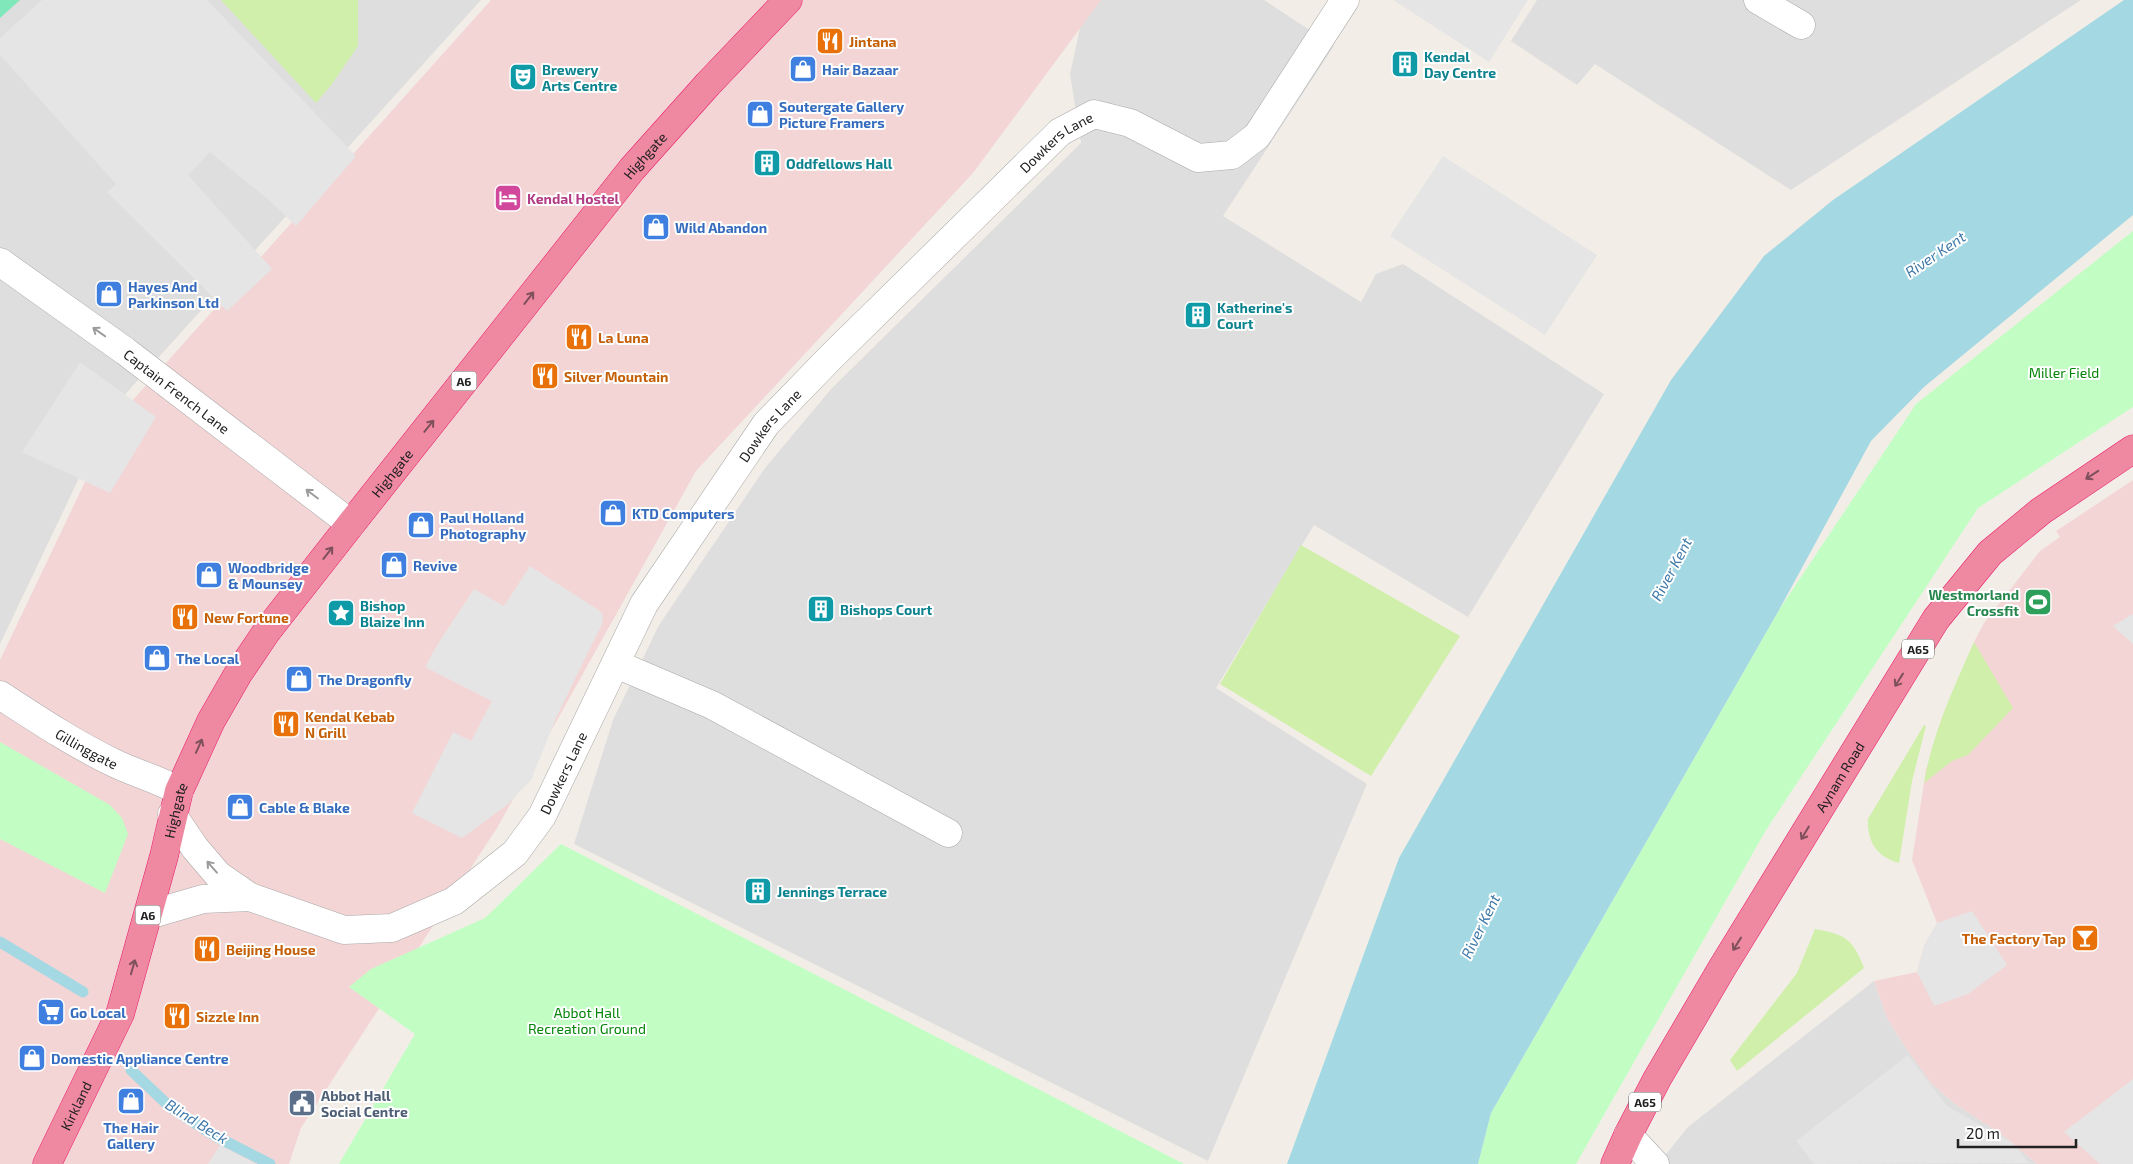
<svg xmlns="http://www.w3.org/2000/svg" width="2133" height="1164" font-family="'Exo 2',sans-serif">
<style>
.residential{fill:#dfdede}
.commercial{fill:#f4d5d6}
.grass{fill:#d0efaa}
.park{fill:#c2fec4}
.pitch{fill:#7fe7b9}
.parking{fill:#e5e5e5}
.water{fill:#a4d8e3}
.lines{fill:none;stroke-linecap:round;stroke-linejoin:round}
.stream{stroke:#a4d8e3;stroke-width:11}
.minor-casing{stroke:#a8a8a8;stroke-width:29}
.highway-casing{stroke:#ea1a6c;stroke-width:29}
.minor{stroke:#fff;stroke-width:28}
.highway{stroke:#ef89a2;stroke-width:28}
.oneway{stroke:#7e505b}
.oneway2{stroke:#9b9b9b}
.labels{text-anchor:middle;dominant-baseline:central;stroke-width:4;stroke-linejoin:round;paint-order:stroke}
.shield{fill:#fff;stroke:#646464;stroke-width:1}
.shield-label{font-size:12px;font-weight:bold;fill:#212121}
.food-label{font-size:14px;font-weight:bold;fill:#c56008;stroke:#fff;text-anchor:start}
.culture-label{font-size:14px;font-weight:bold;fill:#0d838f;stroke:#fff;text-anchor:start}
.shop-label{font-size:14px;font-weight:bold;fill:#366cbe;stroke:#fff;text-anchor:start}
.street-label{font-size:14px;fill:#212121;stroke:#fff}
.hotel-label{font-size:14px;font-weight:bold;fill:#b23c85;stroke:#fff;text-anchor:start}
.park-label{font-size:14px;fill:#038607;stroke:#fff}
.leisure-label{font-size:14px;font-weight:bold;fill:#27864d;stroke:#fff;text-anchor:end}
.service-label{font-size:14px;font-weight:bold;fill:#4e5e75;stroke:#fff;text-anchor:start}
.water-label{font-size:15px;font-style:italic;fill:#3f79a9;stroke:#fff}
</style>
<rect width="100%" height="100%" fill="#f2eee7"/>
<g class="residential">
<path d="M0 0H481L112 409 0 644Z"/>
<path d="M1086 0H1264L1334 46 1223 216 1361 302 1376 274 1403 264 1604 394 1468 617 1314 525 1216 688 1367 784 1208 1161 574 844 613 720 659 625 765 468 832 388 1081 143 1070 74Z"/>
<path d="M1537 0H2081L1791 190 1595 64 1577 85 1511 41Z"/>
<path d="M1874 981 1887 1018 1906 1048 1931 1083 1954 1103 2001 1134 2037 1164H1658L1688 1127Z"/>
</g>
<g class="commercial">
<path d="M491 0H1101L973 173 696 471 497 828 301 1128 289 1164H0V660L114 421Z"/>
<path d="M2133 480V1164H2037L2001 1134 1954 1103 1931 1083 1906 1048 1887 1018 1874 981 1917 972 1924 946 1937 923 1912 860 1926 770 1944 713 1974 642 1984 623 2040 551 2060 537 2056 531Z"/>
</g>
<g class="grass">
<path d="M221 0H358V46L332 84 316 103Z"/>
<path d="M1301 545 1460 636 1371 776 1220 684Z"/>
<path d="M1974 642 2013 708 1968 755 1952 761 1924 783C1932 734 1954 687 1974 642Z"/>
<path d="M1924 725 1926 726 1912 781 1899 863C1877 857 1867 842 1868 819Z"/>
<path d="M1815 929C1845 934 1853 939 1864 968L1737 1071 1730 1060 1797 973Z"/>
</g>
<g class="park">
<path d="M2133 231V407L1978 508 1766 830 1576 1164H1478L1491 1113 1779 610 1916 404Z"/>
<path d="M0 742 110 805 122 818 128 834 105 893 0 839Z"/>
<path d="M561 844 1184 1164H339L415 1034 349 987 371 969 485 918Z"/>
</g>
<path class="pitch" d="M0 0H20L0 18Z"/>
<g class="parking">
<path d="M42 0H207L356 156 296 226 269 200 210 152 188 175 272 269 227 311 107 192 116 184 0 55V38Z"/>
<path d="M1393 0H1528L1489 62Z"/>
<path d="M1443 156 1597 255 1545 335 1390 236Z"/>
<path d="M80 362 156 417 110 493 22 452Z"/>
<path d="M530 566 600 611 603 616 602 624 557 716 531 780 507 805 462 838 412 813 453 732 471 741 492 701 425 667 439 642 474 589 504 606Z"/>
<path d="M2133 614V644L2113 626Z"/>
<path d="M1972 911 2007 965 1968 994 1934 1006 1917 972 1924 946 1937 923Z"/>
<path d="M1908 1055 1947 1106 2013 1143 2029 1163 1814 1164 1796 1141Z"/>
<path d="M2133 1079V1164H2100L2064 1132Z"/>
<path d="M220 1145 256 1164H208Z"/>
</g>
<path class="water" d="M2124 0H2133V215L1924 387 1871 441 1779 610 1491 1113 1478 1164H1287L1399 858 1671 380 1764 256 1833 200Z"/>
<g class="lines">
<g class="stream">
<path d="M0 942 83 992"/>
<path d="M131 1070 170 1107 215 1136 270 1164"/>
</g>
<g class="minor-casing">
<g id="minor">
<path d="M1758 0 1801 25"/>
<path id="s1" d="M0 262 125 351 351 524"/>
<path d="M616 664 712 705 948 833"/>
<path id="s2" d="M0 695C37 719 73 743 112 762 134 773 158 779 179 791"/>
<path id="s3" d="M172 814 195 848 218 875 250 897 344 930 392 928 454 901 515 853 542 816 644 604 766 424 831 357 1060 132 1094 114 1130 123 1198 158 1232 155 1257 136 1345 0"/>
<path d="M148 915 203 899 250 897"/>
<path d="M1628 1135 1655 1164"/>
</g>
</g>
<g class="highway-casing">
<g id="highway">
<path id="s4" d="M47 1164 120 1014 164 856 179 791 211 721 238 674 267 631 351 524 632 169 708 84 788 0"/>
<path id="s5" d="M1615 1164 1628 1135 1657 1079 1722 968 1936 619 1990 553 2041 511 2133 449"/>
</g>
</g>
<use href="#minor" class="minor"/>
<use href="#highway" class="highway"/>
</g>
<defs><path id="oneway-shaft" d="M-6 0H5M1.5-3L5.5 0L1.5 3" fill="none" stroke-width="1.6" stroke-linecap="round" stroke-linejoin="round" transform="scale(1.25)"/></defs>
<g class="oneway">
<use href="#oneway-shaft" transform="translate(529 298) rotate(-52)"/>
<use href="#oneway-shaft" transform="translate(429 426) rotate(-51)"/>
<use href="#oneway-shaft" transform="translate(2092 475) rotate(147)"/>
<use href="#oneway-shaft" transform="translate(328 553) rotate(-52)"/>
<use href="#oneway-shaft" transform="translate(1899 680) rotate(122)"/>
<use href="#oneway-shaft" transform="translate(199 746) rotate(-66)"/>
<use href="#oneway-shaft" transform="translate(1805 833) rotate(121)"/>
<use href="#oneway-shaft" transform="translate(1737 944) rotate(122)"/>
<use href="#oneway-shaft" transform="translate(133 967) rotate(-74)"/>
</g>
<g class="oneway2">
<use href="#oneway-shaft" transform="translate(99 332) rotate(-145)"/>
<use href="#oneway-shaft" transform="translate(312 494) rotate(-143)"/>
<use href="#oneway-shaft" transform="translate(212 867) rotate(-131)"/>
</g>
<defs>
<g id="restaurant-square" transform="scale(1.4375)"><rect x="-9" y="-9" width="18" height="18" rx="4" fill="#e8710a" stroke="#fff"/><path d="M-5-6h1v4h1v-4h1v4h1v-4h1v5L-1.5 .5V6h-2V.5L-5-1ZM5-6V6H3V1.5H1.5Q1.5-4 5-6Z" fill="#fff"/></g>
<g id="building-square" transform="scale(1.4375)"><rect x="-9" y="-9" width="18" height="18" rx="4" fill="#0f9aa8" stroke="#fff"/><path d="M-4-6H4V6H1V3H-1V6H-4ZM-2.5-4.3h1.7v1.8h-1.7ZM.8-4.3h1.7v1.8H.8ZM-2.5-1h1.7V.8h-1.7ZM.8-1h1.7V.8H.8Z" fill="#fff"/></g>
<g id="shop-square" transform="scale(1.4375)"><rect x="-9" y="-9" width="18" height="18" rx="4" fill="#3f7fe0" stroke="#fff"/><path d="M-5-2.5h2.3a2.7 3.5 0 0 1 5.4 0H5L5.5 6h-11ZM-1.5-2.5h3a1.5 2.3 0 0 0-3 0Z" fill="#fff"/></g>
<g id="theatre-square" transform="scale(1.4375)"><rect x="-9" y="-9" width="18" height="18" rx="4" fill="#0f9aa8" stroke="#fff"/><path d="M-5-5.5Q0-4 5-5.5V0Q5 5 0 6Q-5 5-5 0ZM-3.3-2.5H-1v1.5H-3.3ZM1-2.5H3.3v1.5H1ZM-2.8 1Q0 5.5 2.8 1Z" fill="#fff"/></g>
<g id="hotel-square" transform="scale(1.4375)"><rect x="-9" y="-9" width="18" height="18" rx="4" fill="#d1479c" stroke="#fff"/><path d="M-6-4.5h1.5V1H6V5H4.5V3h-9V5H-6ZM-4 0a1.8 1.8 0 1 1 3.6 0ZM.5 0V-2.5h3Q6-2.5 6 0Z" fill="#fff"/></g>
<g id="stadium-square" transform="scale(1.4375)"><rect x="-9" y="-9" width="18" height="18" rx="4" fill="#2e9e5b" stroke="#fff"/><path d="M0-5a6.5 5 0 1 0 0 10a6.5 5 0 1 0 0-10ZM-3.5-1.8h7v3.6h-7Z" fill="#fff"/></g>
<g id="sight-square" transform="scale(1.4375)"><rect x="-9" y="-9" width="18" height="18" rx="4" fill="#0f9aa8" stroke="#fff"/><path d="M0-6L1.8-2.2L6-1.7L2.9 1.2L3.7 5.4L0 3.3L-3.7 5.4L-2.9 1.2L-6-1.7L-1.8-2.2Z" fill="#fff"/></g>
<g id="bar-square" transform="scale(1.4375)"><rect x="-9" y="-9" width="18" height="18" rx="4" fill="#e8710a" stroke="#fff"/><path d="M-6-5H6L.8 .8V4.5H3.5V6h-7V4.5H-.8V.8Z" fill="#fff"/></g>
<g id="supermarket-square" transform="scale(1.4375)"><rect x="-9" y="-9" width="18" height="18" rx="4" fill="#3f7fe0" stroke="#fff"/><path d="M-6-5.5h2.5l.6 2H6L4.5 2H-2.5L-4.4-4H-6ZM-1.5 3.2a1.3 1.3 0 1 0 .1 0ZM3 3.2a1.3 1.3 0 1 0 .1 0Z" fill="#fff"/></g>
<g id="civic-square" transform="scale(1.4375)"><rect x="-9" y="-9" width="18" height="18" rx="4" fill="#5c6f8a" stroke="#fff"/><path d="M-.6-6.5H3V-4.5H.6V-3L4-1V1h2V6H-6V1h2V-1L-.6-3ZM-1.2 2.5V6h2.4V2.5Z" fill="#fff"/></g>
</defs>
<g fill-rule="evenodd">
<use href="#restaurant-square" x="830" y="41"/>
<use href="#building-square" x="1405" y="64"/>
<use href="#shop-square" x="803" y="69"/>
<use href="#theatre-square" x="523" y="77"/>
<use href="#shop-square" x="760" y="114"/>
<use href="#building-square" x="767" y="163"/>
<use href="#hotel-square" x="508" y="198"/>
<use href="#shop-square" x="656" y="227"/>
<use href="#shop-square" x="109" y="294"/>
<use href="#building-square" x="1198" y="315"/>
<use href="#restaurant-square" x="579" y="337"/>
<use href="#restaurant-square" x="545" y="376"/>
<use href="#shop-square" x="613" y="513"/>
<use href="#shop-square" x="421" y="525"/>
<use href="#shop-square" x="394" y="565"/>
<use href="#shop-square" x="209" y="575"/>
<use href="#stadium-square" x="2038" y="602"/>
<use href="#building-square" x="821" y="609"/>
<use href="#sight-square" x="341" y="613"/>
<use href="#restaurant-square" x="185" y="617"/>
<use href="#shop-square" x="157" y="658"/>
<use href="#shop-square" x="299" y="679"/>
<use href="#restaurant-square" x="286" y="724"/>
<use href="#shop-square" x="240" y="807"/>
<use href="#building-square" x="758" y="891"/>
<use href="#bar-square" x="2085" y="938"/>
<use href="#restaurant-square" x="207" y="949"/>
<use href="#supermarket-square" x="51" y="1012"/>
<use href="#restaurant-square" x="177" y="1016"/>
<use href="#shop-square" x="32" y="1058"/>
<use href="#shop-square" x="131" y="1101"/>
<use href="#civic-square" x="302" y="1103"/>
</g>
<g class="labels">
<g class="shield">
<rect x="451.5" y="371.5" width="25" height="19" rx="4"/>
<rect x="1902" y="639.5" width="32" height="19" rx="4"/>
<rect x="135.5" y="905.5" width="25" height="19" rx="4"/>
<rect x="1629" y="1092.5" width="32" height="19" rx="4"/>
</g>
<g class="shield-label">
<text x="464" y="381">A6</text>
<text x="1918" y="649">A65</text>
<text x="148" y="915">A6</text>
<text x="1645" y="1102">A65</text>
</g>
<g class="food-label">
<text x="849" y="41">Jintana</text>
<text x="598" y="337">La Luna</text>
<text x="564" y="376">Silver Mountain</text>
<text x="204" y="617">New Fortune</text>
<text x="305" y="716">Kendal Kebab<tspan x="305" dy="16">N Grill</tspan></text>
<text x="2066" y="938" text-anchor="end">The Factory Tap</text>
<text x="226" y="949">Beijing House</text>
<text x="196" y="1016">Sizzle Inn</text>
</g>
<g class="culture-label">
<text x="1424" y="56">Kendal<tspan x="1424" dy="16">Day Centre</tspan></text>
<text x="542" y="69">Brewery<tspan x="542" dy="16">Arts Centre</tspan></text>
<text x="786" y="163">Oddfellows Hall</text>
<text x="1217" y="307">Katherine's<tspan x="1217" dy="16">Court</tspan></text>
<text x="360" y="605">Bishop<tspan x="360" dy="16">Blaize Inn</tspan></text>
<text x="840" y="609">Bishops Court</text>
<text x="777" y="891">Jennings Terrace</text>
</g>
<g class="shop-label">
<text x="822" y="69">Hair Bazaar</text>
<text x="779" y="106">Soutergate Gallery<tspan x="779" dy="16">Picture Framers</tspan></text>
<text x="675" y="227">Wild Abandon</text>
<text x="128" y="286">Hayes And<tspan x="128" dy="16">Parkinson Ltd</tspan></text>
<text x="632" y="513">KTD Computers</text>
<text x="440" y="517">Paul Holland<tspan x="440" dy="16">Photography</tspan></text>
<text x="413" y="565">Revive</text>
<text x="228" y="567">Woodbridge<tspan x="228" dy="16">&amp; Mounsey</tspan></text>
<text x="176" y="658">The Local</text>
<text x="318" y="679">The Dragonfly</text>
<text x="259" y="807">Cable &amp; Blake</text>
<text x="70" y="1012">Go Local</text>
<text x="51" y="1058">Domestic Appliance Centre</text>
<text x="131" y="1127" text-anchor="middle">The Hair<tspan x="131" dy="16">Gallery</tspan></text>
</g>
<g class="street-label">
<text stroke="none"><textPath href="#s3" startOffset="1312">Dowkers Lane</textPath></text>
<text stroke="none"><textPath href="#s4" startOffset="1188">Highgate</textPath></text>
<text stroke="none"><textPath href="#s1" startOffset="219">Captain French Lane</textPath></text>
<text stroke="none"><textPath href="#s3" startOffset="908">Dowkers Lane</textPath></text>
<text stroke="none"><textPath href="#s4" startOffset="782">Highgate</textPath></text>
<text stroke="none"><textPath href="#s2" startOffset="102">Gillinggate</textPath></text>
<text stroke="none"><textPath href="#s3" startOffset="502">Dowkers Lane</textPath></text>
<text stroke="none"><textPath href="#s5" startOffset="448">Aynam Road</textPath></text>
<text stroke="none"><textPath href="#s4" startOffset="378">Highgate</textPath></text>
<text stroke="none"><textPath href="#s4" startOffset="65">Kirkland</textPath></text>
</g>
<g class="hotel-label">
<text x="527" y="198">Kendal Hostel</text>
</g>
<g class="park-label">
<text x="2064" y="372">Miller Field</text>
<text x="587" y="1012">Abbot Hall<tspan x="587" dy="16">Recreation Ground</tspan></text>
</g>
<g class="leisure-label">
<text x="2019" y="594">Westmorland<tspan x="2019" dy="16">Crossfit</tspan></text>
</g>
<g class="service-label">
<text x="321" y="1095">Abbot Hall<tspan x="321" dy="16">Social Centre</tspan></text>
</g>
<g class="water-label">
<text transform="translate(1935 254) rotate(-34)">River Kent</text>
<text transform="translate(1671 569) rotate(-62)">River Kent</text>
<text transform="translate(1480 926) rotate(-64)">River Kent</text>
<text transform="translate(197 1121) rotate(32)">Blind Beck</text>
</g>
</g>
<path d="M1958 1139v8h118v-8" fill="none" stroke="#212121" stroke-width="2.5"/>
<text x="1966" y="1139" font-size="15" fill="#212121" stroke="#ffffff" stroke-width="4" paint-order="stroke">20 m</text>
</svg>
